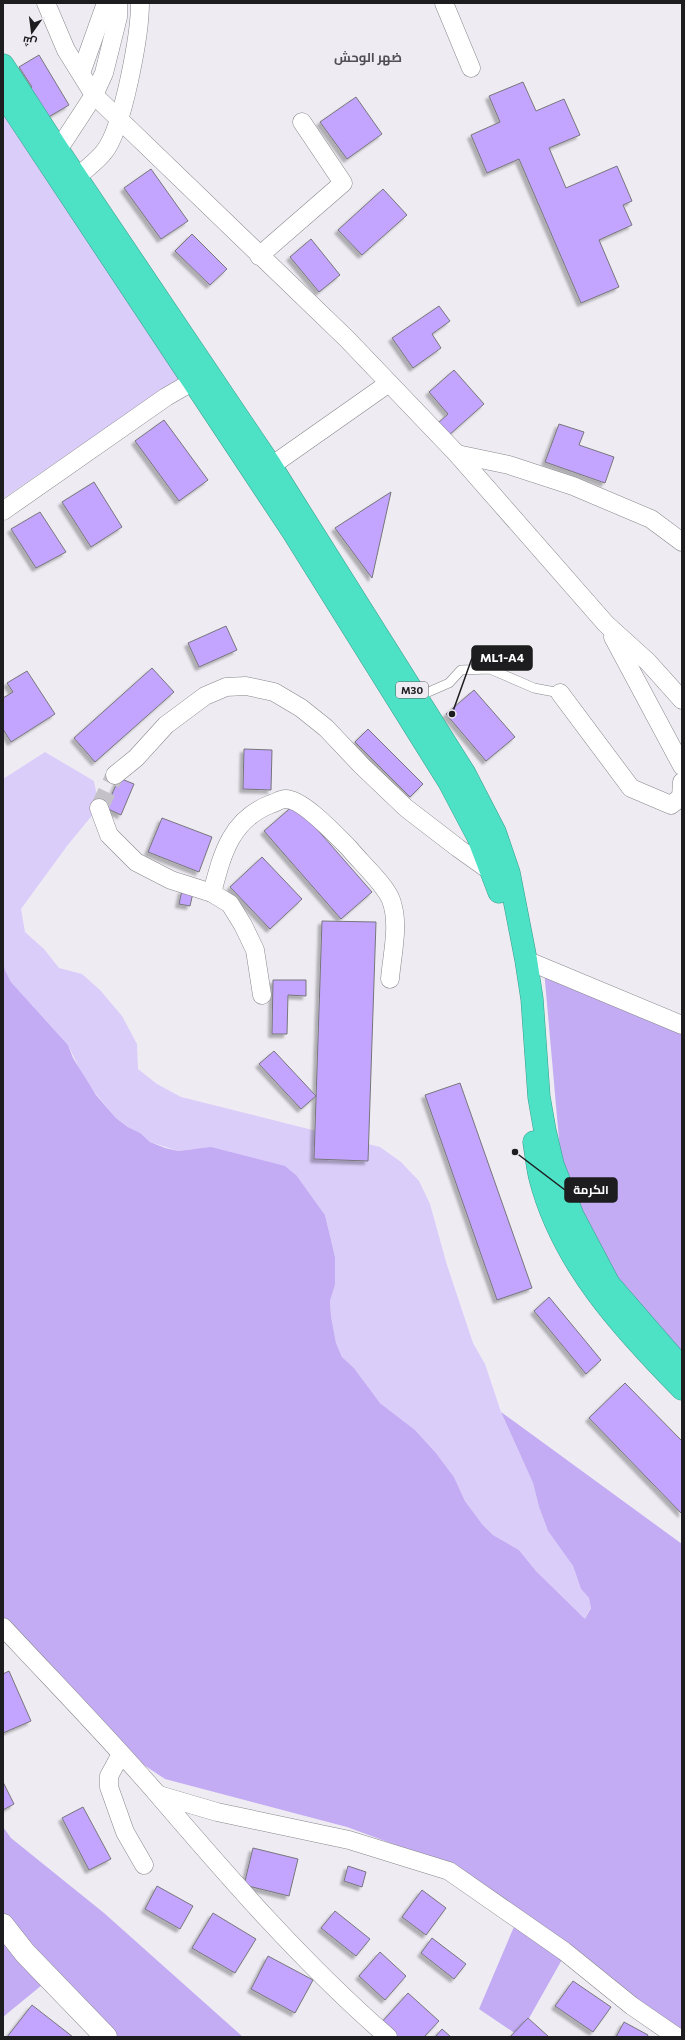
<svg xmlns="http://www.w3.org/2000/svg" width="685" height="2040" font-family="Commissioner,Cairo,sans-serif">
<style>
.green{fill:#dbcdfa}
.forest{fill:#c3acf4}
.building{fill:#c3a5ff;stroke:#77767b;filter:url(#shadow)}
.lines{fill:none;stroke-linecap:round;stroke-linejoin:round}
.street-tunnel{stroke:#c4c2c8;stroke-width:18;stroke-dasharray:18 9;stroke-linecap:butt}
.lane-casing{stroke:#87868b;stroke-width:10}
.street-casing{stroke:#87868b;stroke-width:19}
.secondary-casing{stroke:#87868b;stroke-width:23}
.highway-casing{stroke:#3c9c8b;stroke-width:23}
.lane{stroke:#fff;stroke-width:9}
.street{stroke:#fff;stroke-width:18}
.secondary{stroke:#fff;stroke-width:22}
.highway{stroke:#4de1c6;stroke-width:22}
.labels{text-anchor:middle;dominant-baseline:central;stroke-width:3.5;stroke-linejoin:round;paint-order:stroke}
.shield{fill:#eeecf2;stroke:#5c5a5e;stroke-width:1}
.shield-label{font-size:10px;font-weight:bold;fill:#1d1c1e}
.quarter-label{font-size:13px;font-weight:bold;fill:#504f54;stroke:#eeecf2}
.leader{fill:none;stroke:#1d1c1e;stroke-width:1.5}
.callout-dot{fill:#1d1c1e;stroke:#eeecf2;stroke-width:1.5}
.callout{fill:#1d1c1e;stroke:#1d1c1e;stroke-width:1.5}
.callout-label{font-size:12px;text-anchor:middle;font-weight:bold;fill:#fff}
</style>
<defs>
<filter id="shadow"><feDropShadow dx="-3.5" dy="3.5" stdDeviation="1" flood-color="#0004"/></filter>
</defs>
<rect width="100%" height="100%" fill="#eeecf2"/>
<g class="green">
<path d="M3 109 181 377 4 498 3 497Z"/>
<path d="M45 752 94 781 99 807 67 846 21 909 25 932 44 949 59 968 82 974 100 990 122 1016 137 1044 138 1069 157 1084 181 1097 380 1147 401 1162 419 1181 430 1204 447 1265 473 1343 485 1364 501 1412 533 1483 539 1507 548 1531 573 1566 581 1589 589 1598 591 1607 585 1619 536 1571 519 1550 493 1535 482 1524 465 1501 454 1477 436 1453 415 1430 380 1403 354 1368 342 1357 336 1343 331 1316 330 1301 335 1285V1257L332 1244 325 1215 297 1176 193 1149 178 1151 150 1142 116 1118 86 1082 68 1045 11 982 5 970 3 960V779Z"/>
</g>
<g class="forest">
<path d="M3 960 5 970 11 982 68 1045 73 1058 96 1095 116 1118 128 1127 140 1133 150 1142 165 1148 178 1151 211 1147 285 1166 297 1176 325 1215 332 1244 335 1257V1285L330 1301 331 1316 336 1343 342 1357 354 1368 380 1403 415 1430 436 1453 454 1477 465 1501 482 1524 493 1535 519 1550 536 1571 585 1619 591 1608 589 1598 581 1589 573 1566 548 1531 539 1507 533 1483 501 1412 682 1544V2037H661L564 1956 519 2036 479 2009 519 1915 450 1865 347 1827 165 1779 120 1749 3 1641Z"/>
<path d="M544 970 682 1030V1394L568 1241Z"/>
<path d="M3 1827 11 1838 104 1913 243 2037H99L42 1985 3 2017Z"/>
</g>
<g class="building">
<path d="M39 55 69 105 45 119 27 90 32 87 19 67Z"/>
<path d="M523 82 536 111 564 99 580 135 549 148 566 188 617 166 632 201 623 205 632 225 599 240 619 287 581 303 519 159 487 173 471 135 500 122 489 96Z"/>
<path d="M356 97 382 134 347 159 320 122Z"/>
<path d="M151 169 188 221 161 239 124 188Z"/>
<path d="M383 189 407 215 362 255 338 230Z"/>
<path d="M192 234 227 269 210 285 175 251Z"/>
<path d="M311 239 340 275 319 292 290 257Z"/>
<path d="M439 306 450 321 432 334 441 348 413 368 392 338Z"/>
<path d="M454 370 484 404 448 436 437 424 448 414 429 392Z"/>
<path d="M164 420 208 480 179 501 135 441Z"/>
<path d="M559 424 584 432 579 445 614 457 605 483 545 462Z"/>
<path d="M94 482 122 527 91 547 62 502Z"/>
<path d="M391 492 372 578 335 528Z"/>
<path d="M40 512 66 552 36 568 11 529Z"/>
<path d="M226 626 237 650 199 667 188 643Z"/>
<path d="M152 668 174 692 95 762 74 738Z"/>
<path d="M27 671 55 714 11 742 3 729V698L13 692 7 683Z"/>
<path d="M474 690 515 737 486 761 446 714Z"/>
<path d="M368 729 423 784 410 797 355 742Z"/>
<path d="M244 749 272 750 271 790 243 789Z"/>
<path d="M119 778 134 784 121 815 106 808Z"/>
<path d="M295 804 372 892 341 919 264 831Z"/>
<path d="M162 818 212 837 199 872 148 852Z"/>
<path d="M262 857 302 899 270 929 230 887Z"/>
<path d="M182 890 193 893 190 906 179 904Z"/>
<path d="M322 921 376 922 368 1161 314 1159Z"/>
<path d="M273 980H306V996L288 995 287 1034H272Z"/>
<path d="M274 1051 316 1096 301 1109 259 1064Z"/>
<path d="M460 1083 532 1288 497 1300 425 1095Z"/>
<path d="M549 1297 601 1360 586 1374 534 1311Z"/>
<path d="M625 1383 682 1441V1514L589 1418Z"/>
<path d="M9 1671 31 1721 3 1733V1674Z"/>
<path d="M3 1782 14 1804 3 1810Z"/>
<path d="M83 1807 111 1859 89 1870 62 1818Z"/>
<path d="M253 1848 298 1859 289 1896 244 1885Z"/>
<path d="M348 1866 366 1872 362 1887 344 1881Z"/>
<path d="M157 1886 193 1906 180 1929 145 1909Z"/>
<path d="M422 1890 446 1908 426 1935 402 1917Z"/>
<path d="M335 1911 370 1939 356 1956 321 1928Z"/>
<path d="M213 1913 256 1939 235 1973 192 1948Z"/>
<path d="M432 1938 466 1964 454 1979 421 1953Z"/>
<path d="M380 1952 406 1976 385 2000 359 1976Z"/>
<path d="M268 1956 313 1980 295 2013 251 1989Z"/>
<path d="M573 1981 611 2007 593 2032 555 2006Z"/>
<path d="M408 1993 439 2021 424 2037H396L381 2023Z"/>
<path d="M32 2005 73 2037H7Z"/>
<path d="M528 2018 549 2037H510Z"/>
<path d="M624 2022 648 2035 647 2037H616Z"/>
<path d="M442 2029 451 2037H435Z"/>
</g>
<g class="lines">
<path class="street-tunnel" d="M99 808 115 775"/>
<g class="lane-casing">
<path id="lane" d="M417 697 449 683 461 670 490 669 534 688 560 693"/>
</g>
<g class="street-casing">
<g id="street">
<path d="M46 3 66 50 94 95 347 339 457 454 606 624 648 662 682 700"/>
<path d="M444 3 471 68"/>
<path d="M81 73 106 3"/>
<path d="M58 150 94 95 104 73 118 17V3"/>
<path d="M77 177C86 169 97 161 104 152 123 129 140 34 140 3"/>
<path d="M259 256 343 183 302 122"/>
<path d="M457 454 509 465 573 486 651 519 682 542"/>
<path d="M271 466 389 383"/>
<path d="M3 511 166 397 192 382"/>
<path d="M613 637 682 766"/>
<path d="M560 693 631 788 671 805 681 797 682 782"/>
<path d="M115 775 136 758 166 725 205 696 226 687 246 686 274 692 301 708 326 728 362 766 406 808 458 848 493 873"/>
<path d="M99 808 109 835 136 862 171 880 212 893 230 904 243 925 255 950 262 995"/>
<path d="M212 893C222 855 230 820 271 804 275 803 281 799 285 799 302 798 337 836 349 848 361 863 384 883 391 900 400 924 392 954 390 979"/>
<path d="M526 960 682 1025"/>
<path d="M3 1627C55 1683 109 1738 159 1796 231 1880 304 1964 388 2037"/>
<path d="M121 1754 109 1776V1787L125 1832 144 1865"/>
<path d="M159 1795 217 1812 349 1840 449 1871 564 1951 632 2006 677 2037"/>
</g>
</g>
<g class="secondary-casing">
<path id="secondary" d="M3 1925 25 1953 106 2037"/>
</g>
<g class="highway-casing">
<g id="highway">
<path d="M3 65 58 150 271 466 465 774 495 832 509 873 526 960 532 999 539 1097 545 1131 553 1165 573 1216 609 1284 682 1368"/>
<path d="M3 94 293 532 449 782 478 837 499 892"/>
<path d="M534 1142C536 1154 537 1166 540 1178 562 1263 622 1328 682 1389"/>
</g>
</g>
<use href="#lane" class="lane"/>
<use href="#street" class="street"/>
<use href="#secondary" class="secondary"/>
<use href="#highway" class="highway"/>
</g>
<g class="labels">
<rect class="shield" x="396" y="682" width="32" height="16" rx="3"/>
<g class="shield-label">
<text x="412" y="690">M30</text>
</g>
<g class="quarter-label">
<text x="368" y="57">ضهر الوحش</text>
</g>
</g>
<path class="leader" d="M452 714L472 658M515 1152L565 1190"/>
<g class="callout-dot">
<circle cx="452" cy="714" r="4"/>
<circle cx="515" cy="1152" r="4"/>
</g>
<g class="callout">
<rect x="472" y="646" width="60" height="24" rx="4"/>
<rect x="565" y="1178" width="52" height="24" rx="4"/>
</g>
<g class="callout-label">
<text x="502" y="662">ML1-A4</text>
<text x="591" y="1194">الكرمة</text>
</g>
<rect width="685" height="2040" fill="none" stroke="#1d1c1e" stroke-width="8"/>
<g transform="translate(32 32) rotate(194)" stroke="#eeecf2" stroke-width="3" paint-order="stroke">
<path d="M0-3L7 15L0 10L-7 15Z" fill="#1d1c1e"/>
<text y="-6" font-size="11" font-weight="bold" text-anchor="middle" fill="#1d1c1e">ش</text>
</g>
</svg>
